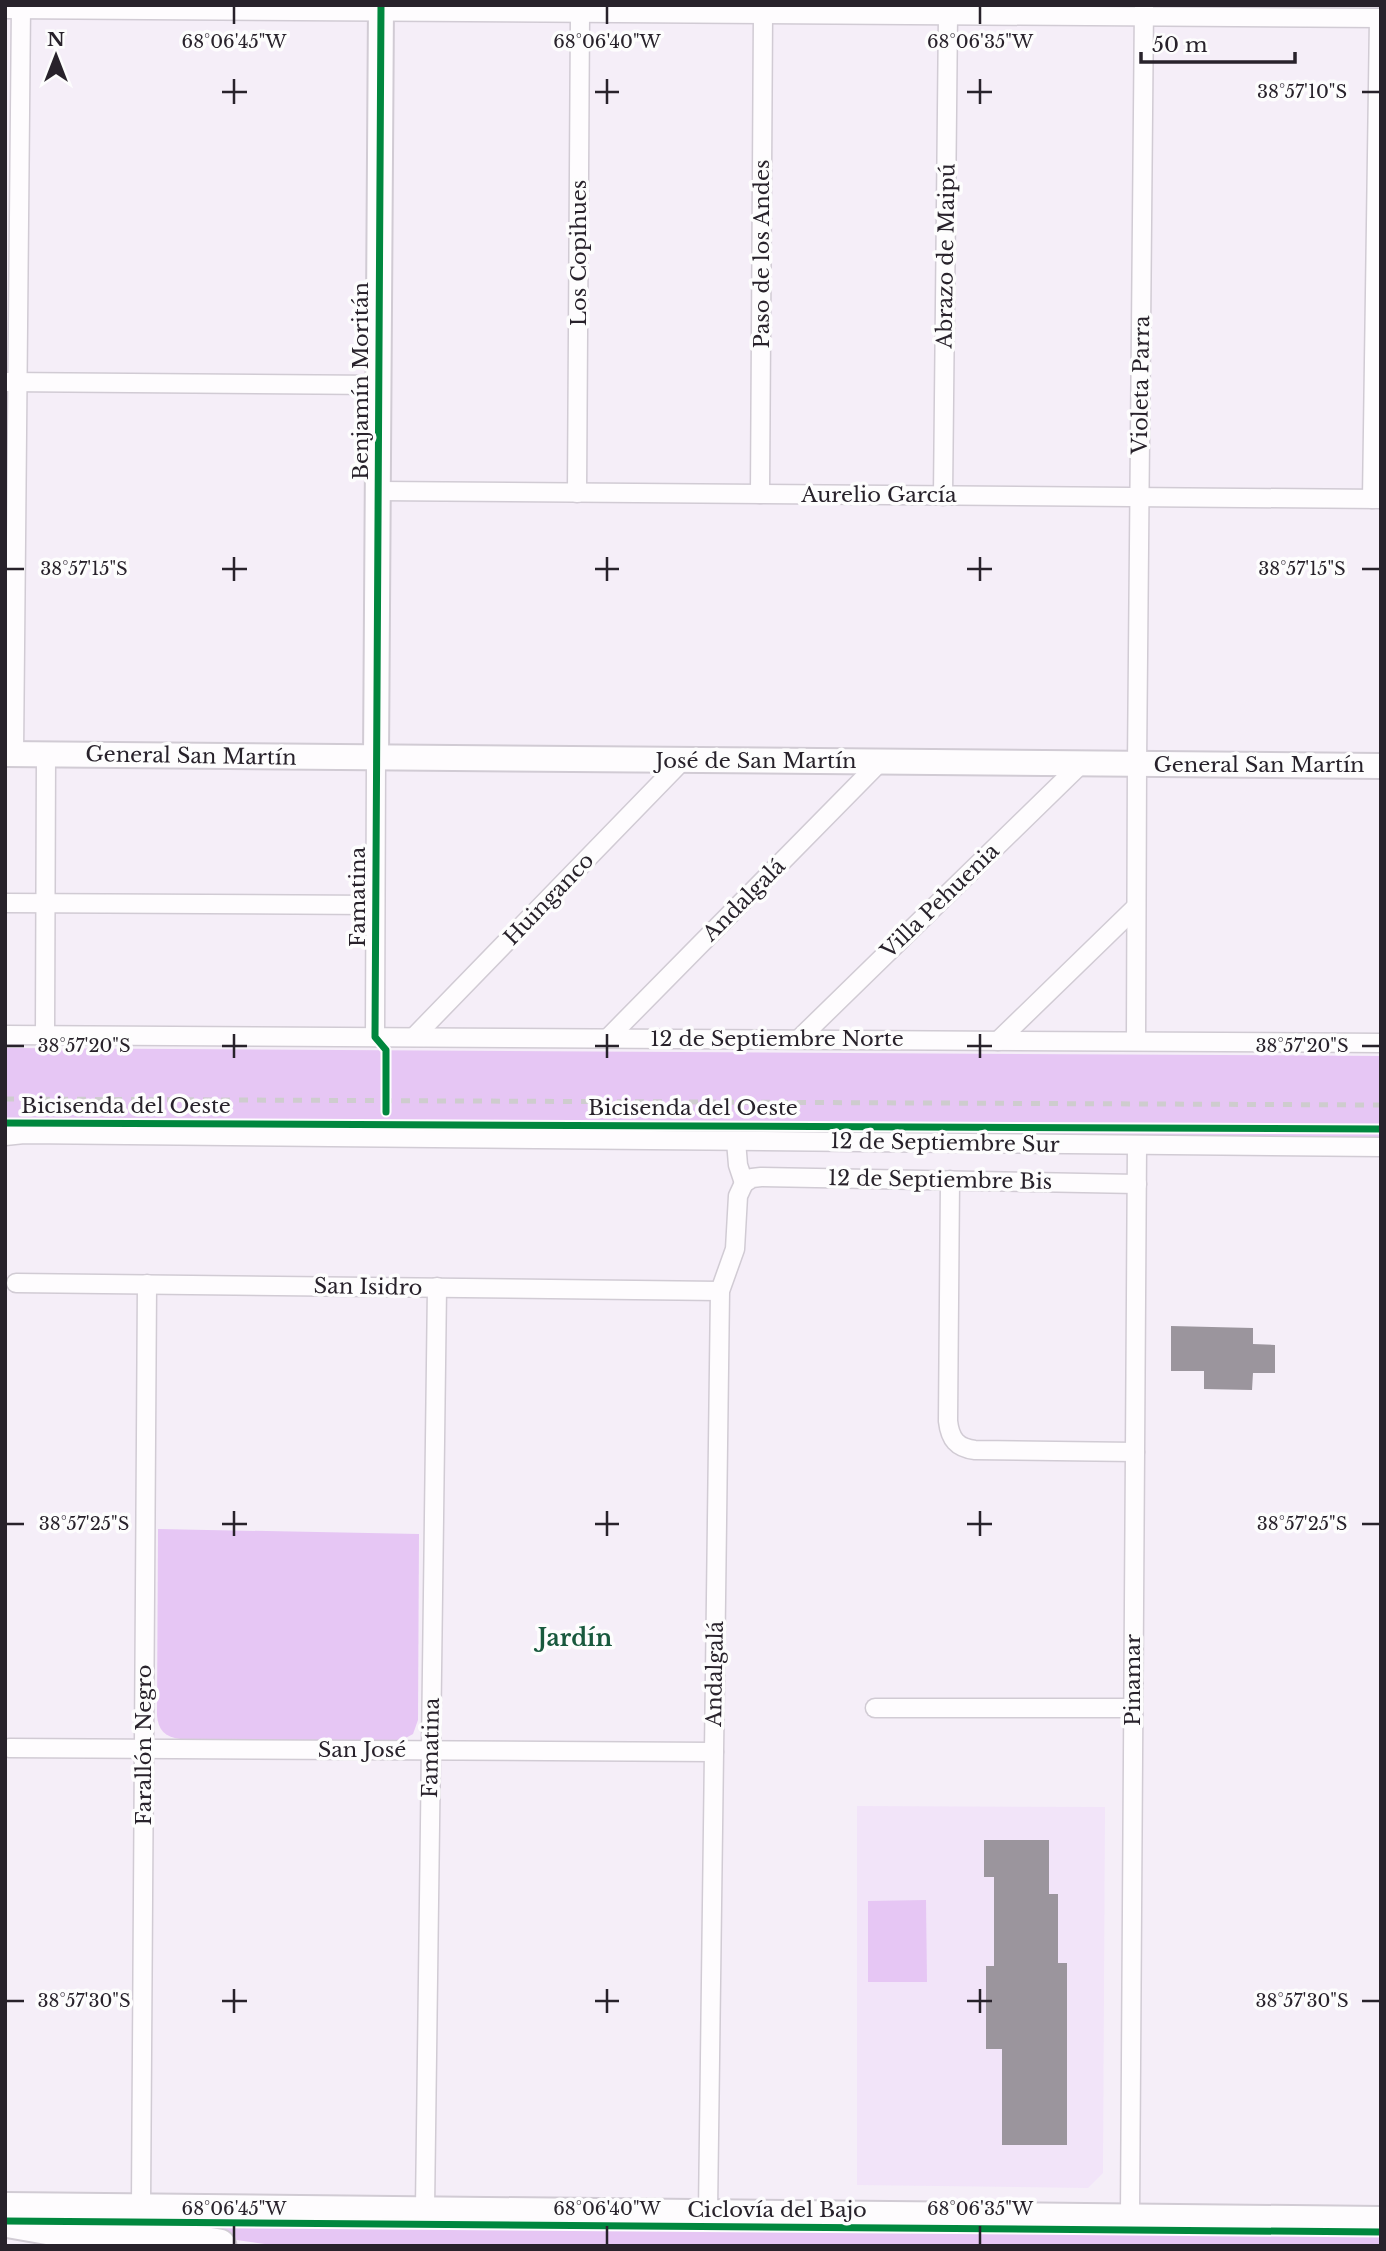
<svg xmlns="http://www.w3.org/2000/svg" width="1386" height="2251" font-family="'Libre Baskerville',serif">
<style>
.built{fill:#f2e4f9}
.green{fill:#e6c6f4}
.building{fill:#9b959d}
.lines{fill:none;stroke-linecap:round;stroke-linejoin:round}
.street-casing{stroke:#d1cbd4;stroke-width:21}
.secondary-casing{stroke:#d1cbd4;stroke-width:28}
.highway-casing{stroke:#d1cbd4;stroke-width:37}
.street{stroke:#fefcfe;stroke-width:18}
.secondary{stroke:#fefcfe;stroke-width:24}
.highway{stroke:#fefcfe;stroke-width:33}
.rail{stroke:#ceccce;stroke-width:5;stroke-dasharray:9 9;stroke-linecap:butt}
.cycleway-casing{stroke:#fdfdfd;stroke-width:11}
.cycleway{stroke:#00873e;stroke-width:7}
.ticks{fill:none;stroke:#28222b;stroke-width:2.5}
.labels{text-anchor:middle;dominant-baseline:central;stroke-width:7;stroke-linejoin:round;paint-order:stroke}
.street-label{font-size:21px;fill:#28222b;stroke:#fdfdfd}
.neighbourhood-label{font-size:23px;font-weight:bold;fill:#18593d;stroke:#fdfdfd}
.ticks-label{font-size:18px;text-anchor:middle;fill:#28222b;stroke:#fdfdfd;stroke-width:7;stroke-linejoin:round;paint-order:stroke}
</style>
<rect width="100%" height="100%" fill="#f5eef8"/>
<path class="built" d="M857 1806 1105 1807 1103 2173 1088 2188 857 2185Z"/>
<g class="green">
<path d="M5 1048 1381 1056V1139L5 1130Z"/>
<path d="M158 1529 419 1534 418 1720 413 1734 402 1740 395 1741 180 1739C165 1737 158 1730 157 1715Z"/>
<path d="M926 1900 927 1982H868V1901Z"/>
<path d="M46 2218 1381 2229V2246H279L137 2226Z"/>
</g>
<g class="building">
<path d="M1171 1326 1253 1328V1344L1275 1345V1373H1253L1252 1390 1204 1389V1371H1171Z"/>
<path d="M984 1840H1049V1894H1058V1963H1067V2145H1002V2049H986V1966H994V1877H984Z"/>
</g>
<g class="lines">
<g class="street-casing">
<g id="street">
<path d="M5 9 1381 18"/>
<path d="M5 382 379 385"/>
<path d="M378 491 1381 499"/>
<path d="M577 493 580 13"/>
<path d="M760 494 763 14"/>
<path d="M943 496 948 15"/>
<path d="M1372 499 1379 18"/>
<path d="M14 754 21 5"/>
<path d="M5 903 375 905"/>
<path d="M5 1035 1381 1043"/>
<path d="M45 1035 46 755"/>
<path d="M375 1037 376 758"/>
<path d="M414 1037 683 760"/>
<path d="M608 1038 880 762"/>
<path d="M799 1039 1081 764"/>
<path d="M998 1041 1136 907"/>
<path d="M1136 1041 1137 764 1144 5"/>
<path d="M5 1136 24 1134 1381 1147"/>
<path d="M736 1141 738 1165 744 1183"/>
<path d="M950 1180 948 1421C950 1439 957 1448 975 1450L1135 1452"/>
<path d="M744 1183 752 1178 761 1177 1137 1184"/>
<path d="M16 1283 720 1291"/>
<path d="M875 1708H1133"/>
<path d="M9 1748 714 1752"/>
<path d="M141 2206 147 1284"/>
<path d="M425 2209 437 1287"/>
<path d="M708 2212 720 1291 735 1249 738 1196 744 1183"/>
<path d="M1130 2216 1137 1145"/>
</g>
</g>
<g class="secondary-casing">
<g id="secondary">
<path d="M5 754 1381 766"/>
<path d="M376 758 381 5"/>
<path d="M5 2205 1381 2219"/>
</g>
</g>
<g class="highway-casing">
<path id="highway" d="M5 2220 56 2229 140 2233 219 2246"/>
</g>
<use href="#street" class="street"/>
<use href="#secondary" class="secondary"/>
<use href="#highway" class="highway"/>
<path class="rail" d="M5 1099 1381 1105"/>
<g class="cycleway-casing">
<g id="cycleway">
<path d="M381 5 375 1037 386 1050V1112"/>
<path d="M5 1123 1381 1129"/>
<path d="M5 2221 1381 2232"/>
</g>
</g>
<use href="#cycleway" class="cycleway"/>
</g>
<path class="ticks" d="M234 7V24M607 7V24M980 7V24M234 79V104M607 79V104M980 79V104M222 92H247M595 92H619M967 92H992M1362 92H1379M234 557V581M607 557V581M980 557V581M7 569H24M222 569H247M595 569H619M967 569H992M1362 569H1379M234 1034V1058M607 1034V1058M980 1034V1058M7 1046H24M222 1046H247M595 1046H619M967 1046H992M1362 1046H1379M234 1511V1536M607 1511V1536M980 1511V1536M7 1524H24M222 1524H247M595 1524H619M967 1524H992M1362 1524H1379M234 1989V2013M607 1989V2013M980 1989V2013M7 2001H24M222 2001H247M595 2001H619M967 2001H992M1362 2001H1379M234 2226V2244M607 2226V2244M980 2226V2244"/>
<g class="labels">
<g class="street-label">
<text transform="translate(579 253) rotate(-90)">Los Copihues</text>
<text transform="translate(762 254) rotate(-90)">Paso de los Andes</text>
<text transform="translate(946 256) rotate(-89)">Abrazo de Maipú</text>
<text transform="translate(361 381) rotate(-90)">Benjamín Moritán</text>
<text transform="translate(1141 385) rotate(-89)">Violeta Parra</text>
<text x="879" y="495">Aurelio García</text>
<text transform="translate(191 756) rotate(1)">General San Martín</text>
<text x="756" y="761">José de San Martín</text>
<text x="1259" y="765">General San Martín</text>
<text transform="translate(358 897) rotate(-90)">Famatina</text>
<text transform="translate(549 899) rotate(-46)">Huinganco</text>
<text transform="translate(744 900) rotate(-45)">Andalgalá</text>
<text transform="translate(940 901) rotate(-44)">Villa Pehuenia</text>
<text x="777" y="1039">12 de Septiembre Norte</text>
<text x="126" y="1106">Bicisenda del Oeste</text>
<text x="693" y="1108">Bicisenda del Oeste</text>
<text transform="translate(945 1143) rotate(1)">12 de Septiembre Sur</text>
<text transform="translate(940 1180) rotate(1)">12 de Septiembre Bis</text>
<text transform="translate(368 1287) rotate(1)">San Isidro</text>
<text transform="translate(715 1674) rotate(-89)">Andalgalá</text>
<text transform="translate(1133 1680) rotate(-90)">Pinamar</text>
<text transform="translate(144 1745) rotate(-90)">Farallón Negro</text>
<text transform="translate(431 1748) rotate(-89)">Famatina</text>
<text x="362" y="1750">San José</text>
<text x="777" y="2210">Ciclovía del Bajo</text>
</g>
<g class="neighbourhood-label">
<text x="575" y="1638">Jardín</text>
</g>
</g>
<g class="ticks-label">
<text x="234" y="48">68°06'45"W</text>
<text x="607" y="48">68°06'40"W</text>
<text x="980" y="48">68°06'35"W</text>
<text x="1302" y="98">38°57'10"S</text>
<text x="84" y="575">38°57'15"S</text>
<text x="1302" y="575">38°57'15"S</text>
<text x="84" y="1052">38°57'20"S</text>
<text x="1302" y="1052">38°57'20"S</text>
<text x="84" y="1530">38°57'25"S</text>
<text x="1302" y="1530">38°57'25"S</text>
<text x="84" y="2007">38°57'30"S</text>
<text x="1302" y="2007">38°57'30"S</text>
<text x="234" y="2215">68°06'45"W</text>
<text x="607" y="2215">68°06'40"W</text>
<text x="980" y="2215">68°06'35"W</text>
</g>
<rect width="1386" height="2251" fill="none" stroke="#28222b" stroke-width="14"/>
<g transform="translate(56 56)" stroke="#fdfdfd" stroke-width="5" paint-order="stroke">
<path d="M0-5L12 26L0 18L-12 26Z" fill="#28222b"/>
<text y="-10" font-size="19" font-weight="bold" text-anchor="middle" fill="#28222b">N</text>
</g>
<path d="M1141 52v10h154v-10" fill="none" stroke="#28222b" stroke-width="3.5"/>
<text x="1152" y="52" font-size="21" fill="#28222b" stroke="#fdfdfd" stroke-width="5" paint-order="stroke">50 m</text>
</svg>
